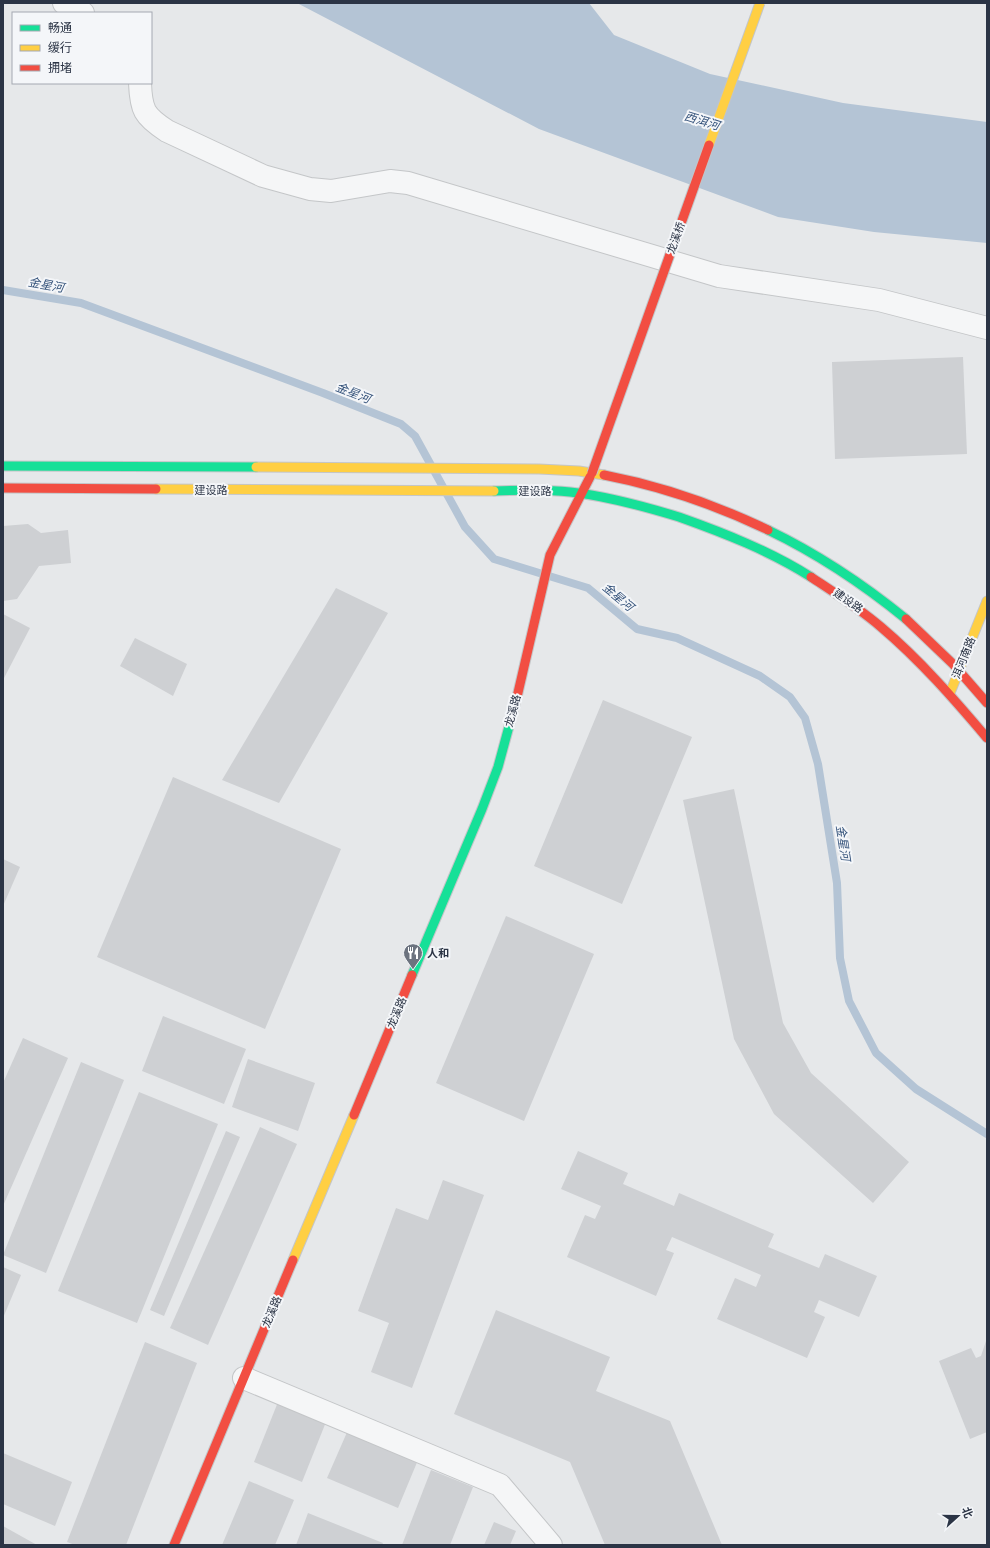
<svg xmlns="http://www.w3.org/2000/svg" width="990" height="1548" font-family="'Fira Sans','Noto Sans SC',sans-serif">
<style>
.water{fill:#b4c4d5}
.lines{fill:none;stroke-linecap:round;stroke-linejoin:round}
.stream{stroke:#b4c4d5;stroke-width:8}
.building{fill:#ced0d3}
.street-casing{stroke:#c4c6c8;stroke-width:24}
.fast-casing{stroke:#c4c6c8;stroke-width:11}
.slow-casing{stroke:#c4c6c8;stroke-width:11}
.jam-casing{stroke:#c4c6c8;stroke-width:11}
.street{stroke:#f5f6f7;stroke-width:22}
.fast{stroke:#16e098;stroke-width:9}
.slow{stroke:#ffcf43;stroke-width:9}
.jam{stroke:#f24e42;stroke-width:9}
.slow-bridge-casing{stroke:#c2c5c8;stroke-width:11;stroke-linecap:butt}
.jam-bridge-casing{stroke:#c2c5c8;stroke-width:11;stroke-linecap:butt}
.slow-bridge{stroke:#ffcf43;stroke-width:9}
.jam-bridge{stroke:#f24e42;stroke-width:9}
.labels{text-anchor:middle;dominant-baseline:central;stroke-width:4;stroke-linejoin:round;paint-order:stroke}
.street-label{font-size:11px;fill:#2b3445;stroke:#f4f6f9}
.poi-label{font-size:11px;font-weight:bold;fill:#2b3445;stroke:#f4f6f9;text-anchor:start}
.water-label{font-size:12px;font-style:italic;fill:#34527a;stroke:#f4f6f9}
</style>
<rect width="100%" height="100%" fill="#e6e8ea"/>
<path class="water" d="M297 3H589L614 35 710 74 843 103 987 122V243L874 232 778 217 539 129Z"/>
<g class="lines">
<path class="stream" d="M3 290 81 303 323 393 401 424 415 436 465 527 494 559 588 588 637 629 677 638 760 676 790 697 805 718 818 764 837 883 840 958 849 1001 876 1053 916 1089 987 1134"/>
</g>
<g class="building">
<path d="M963 357 967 454 835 459 832 362Z"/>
<path d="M28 524 41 533 68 530 71 563 39 566 17 599 3 601V526Z"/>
<path d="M336 588 388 613 279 803 222 780Z"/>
<path d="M3 614 30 628 3 680Z"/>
<path d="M135 638 187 664 173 696 120 666Z"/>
<path d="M603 700 692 737 622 904 534 866Z"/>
<path d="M173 777 341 849 265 1029 97 957Z"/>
<path d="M734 789 783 1023 811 1073 909 1162 873 1203 774 1114 734 1039 683 800Z"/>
<path d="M3 859 20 867 3 906Z"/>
<path d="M506 916 594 954 524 1121 436 1083Z"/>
<path d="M163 1016 246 1049 224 1104 142 1071Z"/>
<path d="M23 1038 68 1058 3 1206V1083Z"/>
<path d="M248 1059 315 1083 298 1131 232 1107Z"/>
<path d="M81 1062 124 1080 46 1273 3 1255Z"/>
<path d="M139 1092 218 1124 137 1323 58 1291Z"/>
<path d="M260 1127 297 1144 208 1345 170 1328Z"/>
<path d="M226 1131 240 1137 164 1316 150 1310Z"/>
<path d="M578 1151 628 1173 623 1184 674 1206 679 1193 774 1234 768 1247 819 1268 825 1254 877 1276 859 1317 819 1300 814 1312 825 1317 807 1358 717 1319 735 1278 756 1287 761 1275 672 1237 666 1250 674 1253 656 1296 567 1257 585 1215 595 1219 601 1206 561 1189Z"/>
<path d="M443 1180 484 1195 412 1388 371 1372 389 1323 358 1311 396 1208 428 1220Z"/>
<path d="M3 1267 21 1275 3 1318Z"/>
<path d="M496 1310 610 1357 596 1391 670 1421 722 1545H605L570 1462 454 1414Z"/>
<path d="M987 1338V1432L970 1439 939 1361 971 1348 976 1358 981 1356Z"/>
<path d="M145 1342 197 1363 126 1545H75L67 1542Z"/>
<path d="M278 1402 326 1422 302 1482 254 1462Z"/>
<path d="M348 1430 418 1460 398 1508 327 1478Z"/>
<path d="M3 1453 72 1482 55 1526 3 1504Z"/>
<path d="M431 1470 473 1487 450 1545H402Z"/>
<path d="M249 1481 294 1500 275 1545H222Z"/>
<path d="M308 1513 383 1543 382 1545H296Z"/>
<path d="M494 1522 516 1531 510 1545H484Z"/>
<path d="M3 1526 37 1545H3Z"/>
</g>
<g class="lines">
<g class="street-casing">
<g id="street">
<path d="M64 3 83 13"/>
<path d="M140 83C141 110 144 116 167 131L263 176 310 189 331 191 390 181 408 183 719 276 879 300 987 328"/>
<path d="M244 1378 500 1485 551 1545"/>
</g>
</g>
<g class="fast-casing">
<g id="fast">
<path d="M3 466 256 467"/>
<path d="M494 491C519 490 545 489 570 492 607 496 643 506 679 517 724 533 770 551 811 577"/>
<path d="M768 530C818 554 863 584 906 619"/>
<path d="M412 975 482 809 498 767 517 697"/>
</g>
</g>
<g class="slow-casing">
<g id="slow">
<path d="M256 467 539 469 579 471 604 475"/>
<path d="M156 489 494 491"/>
<path d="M950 693 987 601"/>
<path d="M293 1260 354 1115"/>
</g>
</g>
<g class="jam-casing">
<g id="jam">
<path d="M604 475C661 486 716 505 768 530"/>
<path d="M3 488 156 489"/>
<path d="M811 577C835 593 859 608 881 627 920 660 954 699 987 738"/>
<path d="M906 619 953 664 987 703"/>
<path d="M517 697 550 555 590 477"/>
<path d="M354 1115 412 975"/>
<path d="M174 1545 293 1260"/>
</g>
</g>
<use href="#street" class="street"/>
<use href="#fast" class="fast"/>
<use href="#slow" class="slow"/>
<use href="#jam" class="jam"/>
<g class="slow-bridge-casing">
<path id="slow-bridge" d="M709 145 760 3"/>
</g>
<g class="jam-bridge-casing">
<path id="jam-bridge" d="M592 473 709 145"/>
</g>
<use href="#slow-bridge" class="slow-bridge"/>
<use href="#jam-bridge" class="jam-bridge"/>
</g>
<defs>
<g id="restaurant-pin" transform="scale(1)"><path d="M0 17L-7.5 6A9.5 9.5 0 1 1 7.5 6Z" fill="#6c737f" stroke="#f4f6f9"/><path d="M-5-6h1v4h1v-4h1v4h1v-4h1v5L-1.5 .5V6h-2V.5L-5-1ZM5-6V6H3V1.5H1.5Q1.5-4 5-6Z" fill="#fff"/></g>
</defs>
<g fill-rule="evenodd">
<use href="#restaurant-pin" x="413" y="953"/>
</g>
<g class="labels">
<g class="street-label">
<text transform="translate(676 238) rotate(-70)">龙溪桥</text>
<text x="211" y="490">建设路</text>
<text x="535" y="491">建设路</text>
<text transform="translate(848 601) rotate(35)">建设路</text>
<text transform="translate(964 658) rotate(-68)">洱河南路</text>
<text transform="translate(513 711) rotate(-75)">龙溪路</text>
<text transform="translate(397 1013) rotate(-67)">龙溪路</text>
<text transform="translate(272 1312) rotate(-67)">龙溪路</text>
</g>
<g class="poi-label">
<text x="427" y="953">人和</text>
</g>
<g class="water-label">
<text transform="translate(702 121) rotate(17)">西洱河</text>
<text transform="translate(46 285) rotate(10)">金星河</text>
<text transform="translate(353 393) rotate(21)">金星河</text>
<text transform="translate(618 597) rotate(40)">金星河</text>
<text transform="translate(843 843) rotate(81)">金星河</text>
</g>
</g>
<rect width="990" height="1548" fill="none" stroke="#2b3445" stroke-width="8"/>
<rect x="12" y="12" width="140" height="72" fill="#f4f6f9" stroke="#a4a8b1"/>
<rect x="20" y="25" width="20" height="6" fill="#16e098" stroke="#a4a8b1"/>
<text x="48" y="32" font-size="12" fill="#2b3445">畅通</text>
<rect x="20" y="45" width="20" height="6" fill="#ffcf43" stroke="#a4a8b1"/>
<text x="48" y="52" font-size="12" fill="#2b3445">缓行</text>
<rect x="20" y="65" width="20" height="6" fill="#f24e42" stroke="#a4a8b1"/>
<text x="48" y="72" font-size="12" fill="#2b3445">拥堵</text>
<g transform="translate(958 1516) rotate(69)" stroke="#f4f6f9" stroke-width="3" paint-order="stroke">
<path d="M0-3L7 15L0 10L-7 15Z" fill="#2b3445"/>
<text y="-6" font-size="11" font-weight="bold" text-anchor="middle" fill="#2b3445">北</text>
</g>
</svg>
